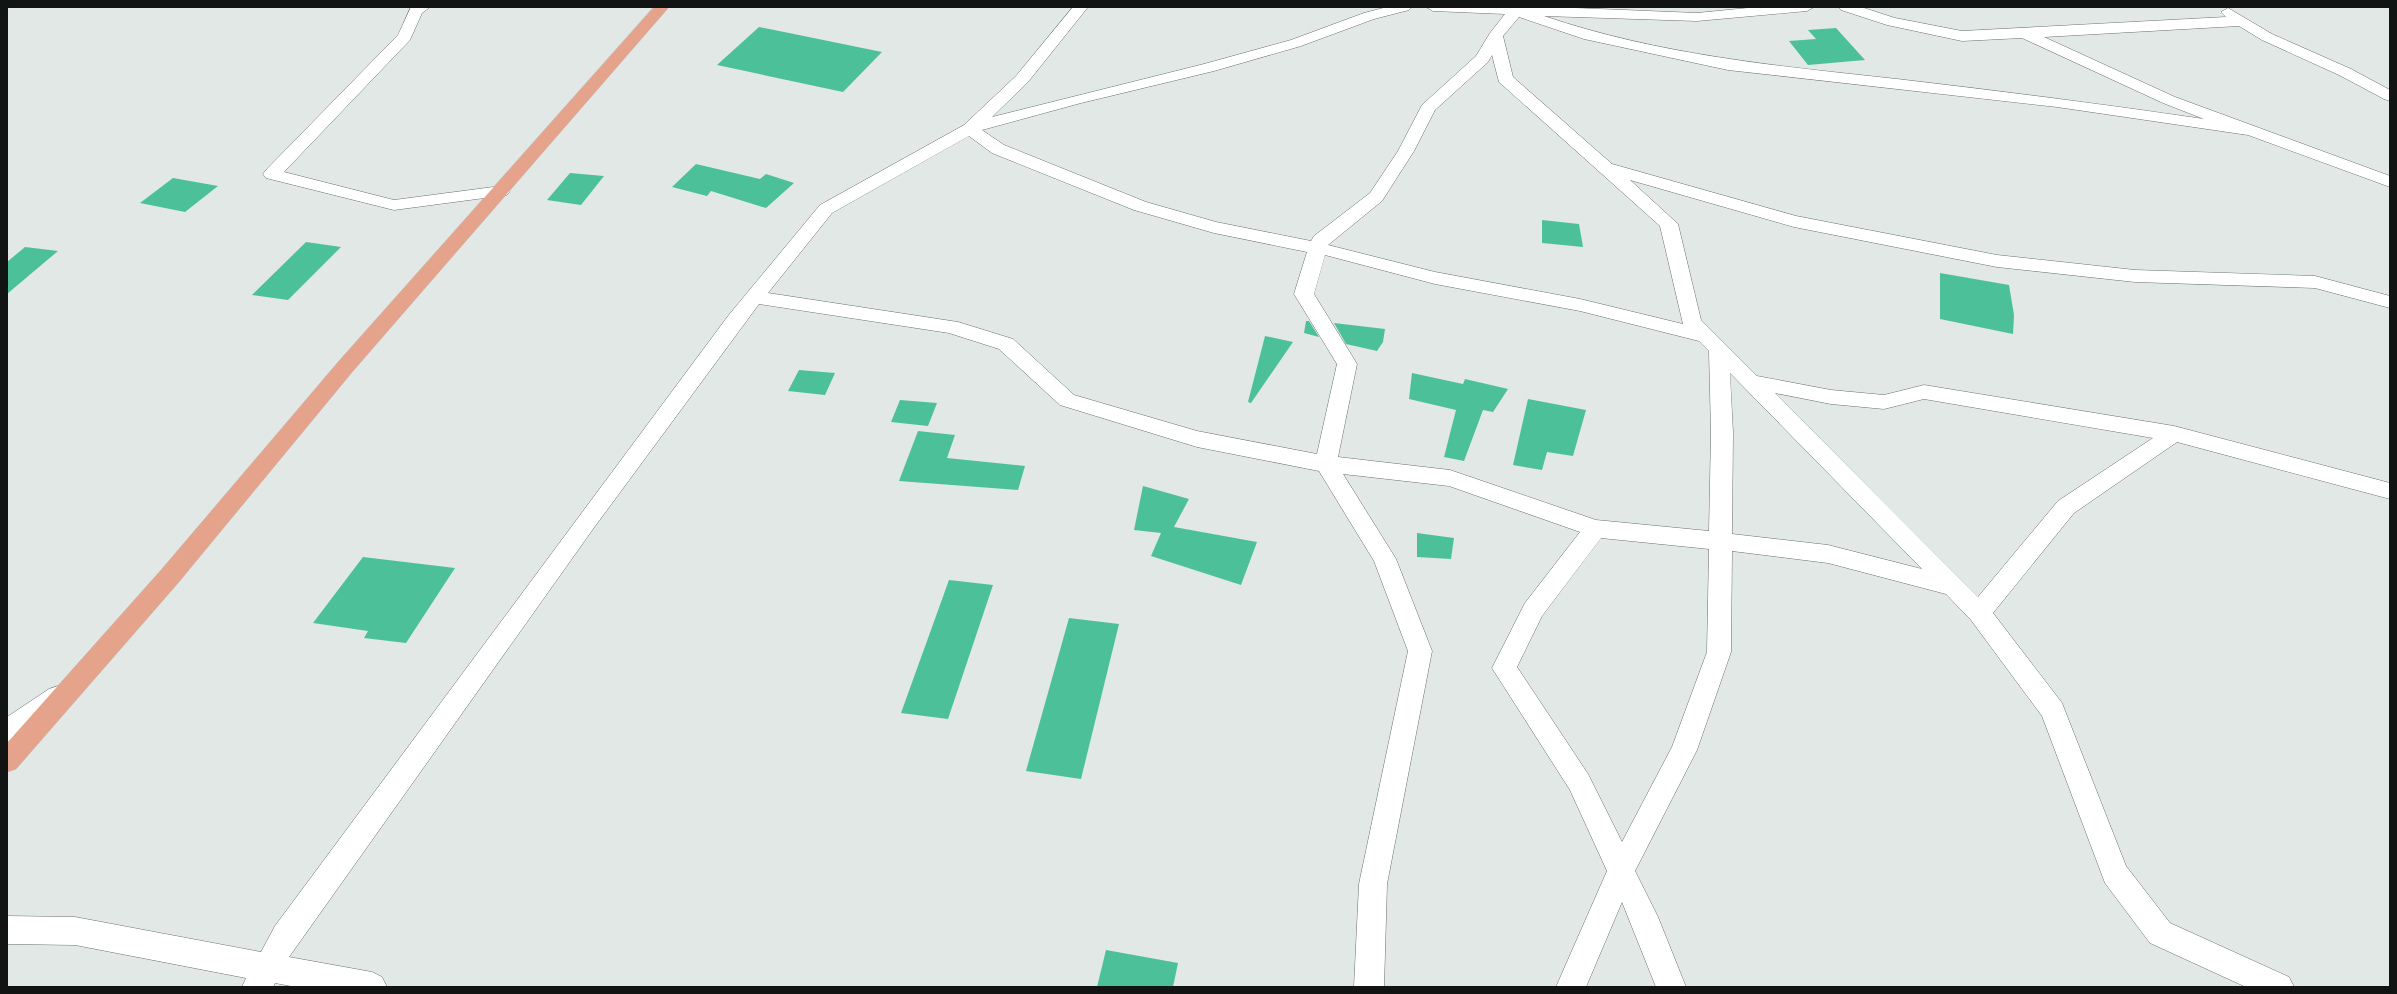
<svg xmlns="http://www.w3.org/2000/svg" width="2397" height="994" font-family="Lato,sans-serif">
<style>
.building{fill:#4cc199}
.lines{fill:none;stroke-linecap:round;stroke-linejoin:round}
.minor-casing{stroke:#6a706d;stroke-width:1}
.primary-casing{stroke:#c1c2c2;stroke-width:1}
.minor{fill:#fff;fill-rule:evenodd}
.primary{fill:#e5a38b;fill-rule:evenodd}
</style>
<rect width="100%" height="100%" fill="#e1e8e5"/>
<g class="building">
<path d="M759 27 882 52 843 92 717 65Z"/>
<path d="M1836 28 1865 60 1808 65 1789 41 1816 39 1808 30Z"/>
<path d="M696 164 760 179 766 174 794 183 766 208 711 191 707 196 672 187Z"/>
<path d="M570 173 604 176 581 205 547 200Z"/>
<path d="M173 178 218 186 185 212 140 203Z"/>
<path d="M1542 220 1579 224 1583 247 1542 243Z"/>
<path d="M306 242 341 247 288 300 252 295Z"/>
<path d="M25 247 58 251 7 294V262Z"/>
<path d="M1940 273 2009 285 2014 315 2013 334 1940 319Z"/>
<path d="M1306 321H1309L1319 337 1304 333Z"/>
<path d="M1334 323 1385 329 1383 342 1377 351 1346 344Z"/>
<path d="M1265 336 1293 342 1251 403 1248 402Z"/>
<path d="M799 370 835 373 825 395 788 391Z"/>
<path d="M1412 373 1463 384 1465 379 1508 389 1493 412 1483 410 1464 461 1444 457 1456 410 1409 399Z"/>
<path d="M1528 399 1586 410 1573 456 1547 452 1542 470 1513 465Z"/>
<path d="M900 400 937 403 928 426 891 422Z"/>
<path d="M918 431 955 435 947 458 1025 466 1018 490 899 481Z"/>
<path d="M1143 486 1189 499 1174 527 1257 542 1241 585 1151 556 1161 533 1134 530Z"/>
<path d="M1417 533 1454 538 1451 559 1417 557Z"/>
<path d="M363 557 455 568 406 643 364 638 368 631 313 623Z"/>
<path d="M949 580 993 585 948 719 901 713Z"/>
<path d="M1069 618 1119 624 1081 779 1026 771Z"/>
<path d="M1106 950 1178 963 1173 987H1097Z"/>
</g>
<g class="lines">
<g class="minor-casing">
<g id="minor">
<path d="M411 7H430L422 13 410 40 284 172 394 200 501 186 507 187 510 191 507 195 394 210 266 178 263 174 266 170 398 35Z"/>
<path d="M1073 7H1088L1028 82 992 117 1204 64 1291 40 1364 13 1387 7H1411L1409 10 1374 19 1301 46 1214 71 1081 103 982 130 1004 145 1146 202 1216 222 1311 241 1314 236 1370 193 1398 151 1422 105 1476 56 1490 33 1505 14 1433 11 1426 7H1551L1697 13 1758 7H1814L1807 11 1697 21 1544 16C1659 55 1777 66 1897 79 2000 91 2102 104 2204 119L2163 103 2022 38 1962 41 1887 25 1841 10 1839 7H1861L1895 18 1962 31 2226 17 2221 12 2228 8 2272 34 2351 69 2390 90V101L2384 99 2339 75 2262 40 2239 26 2044 37 2175 97 2390 176V187L2248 135 2057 107 1728 70 1584 39 1519 17 1503 36 1513 77 1612 164 1796 216 1997 255 2135 270 2315 276 2390 296V308L2315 288 2135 282 1997 267 1794 227 1630 180 1678 224 1701 320 1757 376 1831 390 1884 395 1924 385 2174 426 2390 483V499L2177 442 2074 513 1993 613 2062 703 2126 866 2170 923 2289 977 2294 987H2246L2150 943 2105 883 2042 716 1971 620 1946 594 1828 563 1732 551 1731 652 1697 750 1635 871 1658 917 1686 987H1656L1622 902 1586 987H1556L1607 871 1570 790 1492 668 1525 603 1580 532 1449 486 1343 474 1396 559 1432 651 1387 884 1384 987H1354L1359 884 1408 651 1374 561 1319 471 1197 447 1060 405 999 349 949 333 759 304 593 529 289 957 372 972 382 977 387 987H296L275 983 273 987H242L246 978 75 945 7 944V916L75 917 261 952 275 926 728 316 820 205 964 125 1016 76ZM1492 55 1499 82 1660 226 1683 324 1580 299 1435 272 1328 245 1382 201 1414 151 1435 110 1488 62ZM969 136 992 153 1134 210 1214 233 1307 252 1294 294 1337 364 1317 454 1197 431 1074 395 1013 339 958 322 768 293 832 213ZM1325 255 1435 284 1580 311 1699 341 1709 351 1711 433 1709 531 1596 520 1450 470 1338 457 1357 364 1314 294ZM1730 373 1922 569 1828 545 1732 534 1733 433ZM1775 393 1831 404 1884 409 1924 399 2153 438 2058 501 1978 597ZM1601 538 1709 549 1707 652 1672 747 1622 842 1588 774 1517 667 1542 616Z"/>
<path d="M58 686 67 689 70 697 67 705 16 739 7 742V717L49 689Z"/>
</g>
</g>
<g class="primary-casing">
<path id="primary" d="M654 7H669L353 371 178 583 16 769 7 772V743L162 569 339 361Z"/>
</g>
<use href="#minor" class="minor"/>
<use href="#primary" class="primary"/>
</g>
<rect width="2397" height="994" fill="none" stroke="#121413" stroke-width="16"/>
</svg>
